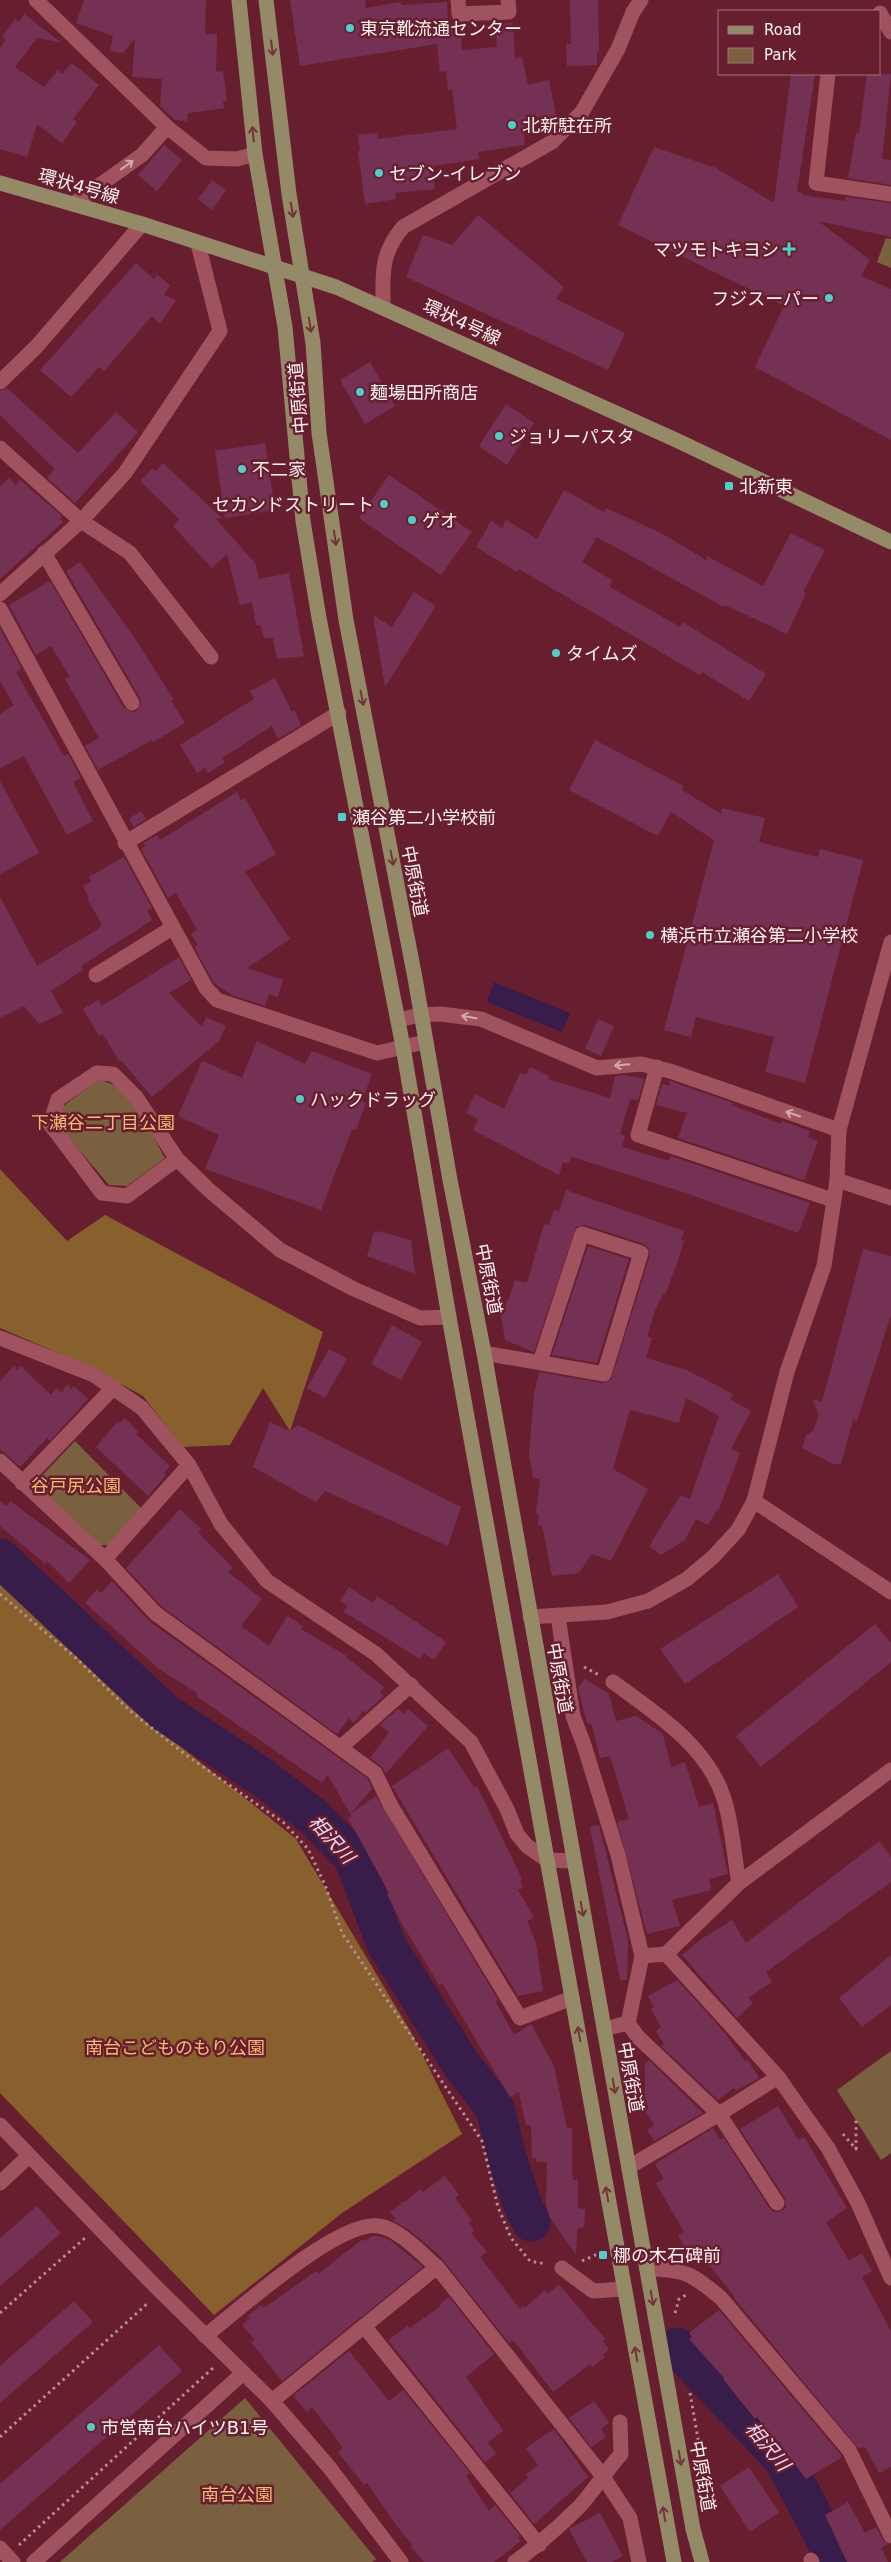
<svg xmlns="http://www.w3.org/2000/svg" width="891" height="2562" font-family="'DejaVu Sans','Noto Sans JP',sans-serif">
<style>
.green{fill:#7b6040}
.forest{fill:#88602e}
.water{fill:#381c49}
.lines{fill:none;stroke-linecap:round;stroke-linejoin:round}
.river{stroke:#381c49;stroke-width:39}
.building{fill:#753154}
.path{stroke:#b69097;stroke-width:3;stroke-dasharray:2.5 4;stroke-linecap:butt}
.minor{stroke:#a0525f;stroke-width:15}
.major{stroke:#958a67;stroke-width:15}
.oneway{stroke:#70343a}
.oneway2{stroke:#d2aab0}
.poi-dot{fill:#54cdc8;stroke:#671f2f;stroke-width:2}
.labels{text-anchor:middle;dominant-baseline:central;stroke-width:5;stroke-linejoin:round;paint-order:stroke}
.poi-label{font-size:18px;fill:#fbf2f2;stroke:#671f2f;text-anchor:start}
.street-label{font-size:18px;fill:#fbf2f2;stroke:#671f2f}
.park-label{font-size:18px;fill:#f6ba70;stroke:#671f2f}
.water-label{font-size:19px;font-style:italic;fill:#ebd9f8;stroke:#671f2f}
</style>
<rect width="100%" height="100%" fill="#671f2f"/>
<g class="green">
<path d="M886 238 891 239V268L877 262Z"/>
<path d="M99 1080C132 1085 150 1132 165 1158L127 1186 109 1185 58 1125 63 1106Z"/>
<path d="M75 1441 142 1509 111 1545H96L33 1485Z"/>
<path d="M891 2051V2153L881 2160 837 2090Z"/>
<path d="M245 2398 376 2559 372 2562H60Z"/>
</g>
<g class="forest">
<path d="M0 1169 67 1241 105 1215 323 1332 290 1431 263 1388 230 1445 183 1447 143 1396 84 1364 0 1328Z"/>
<path d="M0 1561 65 1616 170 1738 296 1839 412 2034 462 2134 342 2213 214 2315 0 2093Z"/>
</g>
<path class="water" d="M494 982 570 1013 562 1032 487 1002Z"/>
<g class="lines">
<g class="river">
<path d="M0 1558 164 1712 262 1777 314 1817 353 1857 386 1944 461 2064 495 2108 507 2158 523 2206 531 2222"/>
<path d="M677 2347 784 2460 837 2562"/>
</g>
</g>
<g class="building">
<path d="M84 0H206L205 34H217L216 72 223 71 227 101H223L224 108 188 113 187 121 175 120 160 106 162 79 132 77 135 38 123 53 110 51 113 36 76 23Z"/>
<path d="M290 0H365L366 8 401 2V5L447 2 448 25 460 24 462 50 497 47 495 24 513 23 515 58 522 57 528 85 549 80 557 120 523 128 525 145 478 152 479 159 433 166 435 189 395 193 396 199 365 204 358 151H360L358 135 377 133V139L457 129 452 90H448L446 71 440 72 437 44 300 66Z"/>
<path d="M570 0H598L599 52H597V65L567 66 566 44H571Z"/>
<path d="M24 14 62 43 37 38 15 67 44 87 58 70 62 74 72 63 99 85 73 119 77 122 62 143 37 124 27 157 0 149V48L6 40 2 37 15 19 19 22Z"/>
<path d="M791 74H815L797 192 802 193V195L845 201 846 197 891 203V237L818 221 870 260 861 276 891 289V440L755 367 784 306 618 225 654 147 716 168 774 203Z"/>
<path d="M867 74H891L882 159 891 160V185L848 178 856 133H859Z"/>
<path d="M164 145 182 160 157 191 138 175Z"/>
<path d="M212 180 226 190 212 210 198 199Z"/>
<path d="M478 215 564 287 556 299 625 333 608 370 406 277 423 235 452 245Z"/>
<path d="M136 263 154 279 157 275 170 285 164 295 176 300 160 324 152 316 104 371 99 367 71 397 40 370Z"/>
<path d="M370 362 395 406 365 424 340 380Z"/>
<path d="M7 388 78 453 116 412 138 432 75 503 47 478 55 469 0 415V391Z"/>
<path d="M506 404 534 423 507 465 479 446Z"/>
<path d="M265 443 275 510 225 518 215 451Z"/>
<path d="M163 463 222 518 216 519 255 563 259 579 289 573 304 656 277 659 273 638H264L260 625H256L252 602 240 605 227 554 212 568 173 526 179 519 140 481 153 468 156 471Z"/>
<path d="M389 475 472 532 441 575 359 518Z"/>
<path d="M9 478 16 485 20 480 62 516 60 519 63 522 0 579V487Z"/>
<path d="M564 490 604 512 606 508 661 533 706 560 707 556 763 586 791 533 825 550 803 592 806 593 787 634 725 605 724 607 597 537 582 562 612 580 610 587 680 627 683 622 766 674 749 701 702 672 700 675 553 589 519 569 517 572 476 547 491 521 502 528 506 520 537 539Z"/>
<path d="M80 562 134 637 174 700 171 701 185 723 153 742 152 740 98 770 85 746 99 738 65 679 70 677 51 646 36 655 9 605 50 581 124 708 132 712 137 711 141 703 140 698 66 571Z"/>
<path d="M414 592 436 606 385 687 373 615 392 627Z"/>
<path d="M0 629 20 665 21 669 16 672 64 756 68 754 81 778 73 782 93 821 67 835 24 756 0 768V714L14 705 0 681Z"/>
<path d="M275 678 292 712 294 710 301 725 278 739 272 726 222 758 225 762 208 773 205 768 197 773 180 745 254 699 250 691Z"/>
<path d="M595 740 684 786 682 790 721 814 722 808 765 818 759 842 818 857 820 849 863 860 805 1083 765 1072 774 1037 696 1017 691 1037 664 1030 714 840 671 812 658 836 569 790Z"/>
<path d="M0 781 39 853 0 874Z"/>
<path d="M237 792 241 800 245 798 276 854 245 872 290 939 247 968 283 980 278 997 269 994 265 1006 232 995 214 983 194 947 198 945 191 934 197 930 176 893 168 898 141 849 146 846 143 843 157 835 160 840Z"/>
<path d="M141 811 146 819 134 827 129 819Z"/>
<path d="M124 857 152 908 147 911 152 920 81 966 83 970 51 991 63 1013 39 1024 24 1006 0 1018V897L37 966 98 929 102 924 87 899 89 898 83 886 91 882 89 877Z"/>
<path d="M179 957 191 980 169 993 202 1027 206 1017 226 1026 219 1041 152 1097 121 1060 119 1061 103 1034 99 1036 83 1009 98 1000 102 1006Z"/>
<path d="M598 1019 614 1026 601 1056 585 1049Z"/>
<path d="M257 1041 305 1064 312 1051 372 1074 362 1101 366 1103 356 1130 352 1129 321 1210 205 1169 219 1135 178 1116 202 1061 242 1078Z"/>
<path d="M530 1067 549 1076 548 1079 610 1098 615 1076 626 1075 644 1079 638 1100 630 1099 620 1134 625 1136 622 1147 669 1161 671 1156 810 1203 798 1233 683 1192 572 1157 568 1164 563 1162 559 1175 473 1130 478 1119 466 1113 475 1094 504 1109 520 1073 526 1075Z"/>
<path d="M670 1081 733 1103 732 1105 781 1124 782 1121 810 1131 808 1137 818 1141 804 1180 678 1138 687 1113 656 1105 662 1084 669 1086Z"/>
<path d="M566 1190 684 1231 681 1240 684 1241 676 1266 665 1295 663 1294 655 1311 647 1336 652 1338 646 1358 687 1370 733 1394 730 1399 751 1411 731 1449 740 1453 718 1511 717 1510 708 1525 696 1519 685 1540 661 1555 649 1546 681 1495 690 1499 719 1416 686 1398 679 1423 630 1410 613 1469 648 1489 611 1561 592 1554 579 1573 552 1576 542 1525H538L539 1515 536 1512 540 1479 533 1478 529 1454 534 1394 539 1372 602 1383 611 1380 650 1255 648 1247 644 1244 585 1225 576 1227 534 1352 505 1340 501 1314 510 1296 515 1280 527 1283 544 1224 549 1225 554 1210 559 1212Z"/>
<path d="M378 1231 411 1240 415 1274 367 1256 374 1232 377 1233Z"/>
<path d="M588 1246 629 1259 597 1363 552 1355Z"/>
<path d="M863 1249 891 1256V1315L857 1421 853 1420 841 1464H833L802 1448 806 1435 813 1431 819 1415 812 1399 822 1402Z"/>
<path d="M392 1325 422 1342 401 1380 371 1364Z"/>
<path d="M329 1349 347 1359 325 1398 307 1388Z"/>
<path d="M14 1366 17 1370 21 1366 51 1395 57 1388 61 1392 67 1385 71 1389 74 1386 88 1399 50 1441 47 1438 20 1467 0 1449V1381Z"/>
<path d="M125 1418 138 1432 136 1434 170 1466 164 1473 166 1475 148 1496 96 1447 117 1422 119 1424Z"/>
<path d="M270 1422 290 1431 298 1425 461 1507 448 1546 325 1491 316 1502 253 1467Z"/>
<path d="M0 1501 7 1506 10 1501 90 1560 69 1583 47 1561 45 1564 0 1526Z"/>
<path d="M180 1509 201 1529 198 1532 233 1568 228 1572 262 1599 241 1626 269 1646 287 1616 303 1626 301 1629 347 1656 346 1657 384 1687 380 1693 384 1696 365 1713 363 1711 354 1723 349 1718 337 1734 161 1606 126 1568Z"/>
<path d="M778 1574 798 1607 685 1684 660 1649Z"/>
<path d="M112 1581 149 1621 368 1779 372 1789 350 1814 328 1775 322 1783 196 1696 197 1693 159 1669 85 1603 97 1589 101 1593Z"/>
<path d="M349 1587 373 1603 377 1596 446 1642 434 1660 424 1653 420 1659 344 1612 348 1606 340 1601Z"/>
<path d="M875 1624 891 1643V1662L761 1767 736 1736Z"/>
<path d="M585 1679 609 1694 616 1721 636 1716 663 1734 671 1767 685 1762 699 1807 713 1803 728 1874 709 1879 711 1890 672 1900 680 1926 647 1934 617 1822 629 1819 610 1756 600 1758 592 1725 587 1723 578 1688Z"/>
<path d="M398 1709 404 1714 408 1709 428 1726 386 1773 381 1766 370 1758 389 1732 380 1725Z"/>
<path d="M448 1748 474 1787 477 1786 522 1879 520 1880 523 1887 518 1890 534 1917 527 1921 536 1943 543 1991 518 1996 392 1786Z"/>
<path d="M376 1796 498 2000 495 2001 514 2035 531 2024 554 2066 567 2128H572V2170L573 2180H578V2208L585 2209 584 2227 577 2229 576 2255 549 2216 546 2205 547 2162H536L537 2158H532L531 2125 526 2126 519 2092 510 2097 442 1983 439 1985 424 1960 402 1924 387 1894 389 1893 348 1818 352 1816 350 1814Z"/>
<path d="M599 1825 628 1940 627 1980H620L590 1827Z"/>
<path d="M879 1841 891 1857V1882L766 1972 772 1982 748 1998 753 2003 737 2018 682 1955 700 1940 732 1920 746 1943Z"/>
<path d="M891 1955V2005L862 2027 839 1998Z"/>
<path d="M677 1980 725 2033 745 2061 748 2060 759 2078 736 2091 734 2088 718 2100 661 2046 664 2044 656 2031 661 2027 651 2009 654 2007 648 1996Z"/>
<path d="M649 2060 703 2113 654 2141 647 2130 654 2125 646 2112 648 2108 645 2096V2064Z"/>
<path d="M778 2106 798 2140 804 2137 847 2208 826 2222 849 2261 862 2253 872 2271 862 2277 891 2331V2467L879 2473 865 2447 858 2448 734 2298 735 2297 700 2254 696 2256 692 2249 688 2252 678 2236 684 2232 656 2183 664 2179 655 2164 713 2128 720 2140 724 2138 769 2208 773 2212 782 2211 786 2207 785 2198 740 2129Z"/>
<path d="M445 2176 459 2195 455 2198 472 2221 469 2223 474 2230 471 2233 487 2252 480 2257 520 2309 524 2306 525 2308 545 2290 548 2294 559 2284 606 2340 603 2341 609 2349 603 2355 605 2357 592 2367 590 2364 553 2392 518 2346 513 2340 509 2343 439 2255 408 2229 393 2221 396 2219 390 2212 404 2201 405 2202 420 2189 423 2192Z"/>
<path d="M37 2206 61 2233 0 2286V2238Z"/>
<path d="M372 2236H378L390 2240 423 2267 282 2381 251 2342 255 2340 242 2325 250 2318 248 2316 261 2305 264 2308 316 2271 318 2274 363 2239 365 2241Z"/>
<path d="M449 2297 494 2354 466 2377 503 2431 488 2442 496 2454 485 2462 388 2340 408 2326 410 2328 441 2306 440 2304Z"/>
<path d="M74 2301 93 2322 0 2403V2366Z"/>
<path d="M719 2310 841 2455 842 2457 806 2479 775 2438 773 2440 757 2417 755 2419 723 2379 724 2378 689 2339 692 2337 689 2333Z"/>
<path d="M159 2345 182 2371 0 2530V2484Z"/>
<path d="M349 2351 389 2401 403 2390 470 2473 466 2476 489 2511 495 2505 520 2536 518 2538 521 2541 494 2562H424L410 2546 412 2544 396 2525 367 2483 364 2485 338 2452 343 2448 329 2429 312 2407 307 2412 295 2398 294 2395Z"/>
<path d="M594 2401 609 2423 601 2429 606 2437 591 2447 569 2418Z"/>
<path d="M554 2429 588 2477 534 2524 510 2493 528 2478 526 2475 538 2465 526 2448Z"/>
<path d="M749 2467 779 2512 750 2532 720 2486Z"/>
<path d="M848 2502 865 2533 876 2527 883 2540 888 2544 881 2548 888 2562H847L825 2515Z"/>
<path d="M600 2513 623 2556 612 2562H587L569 2529Z"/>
</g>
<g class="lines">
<g class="path">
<path d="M0 1594 76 1658 129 1710 186 1755 284 1823 308 1849 325 1885 342 1933 482 2141 498 2207 511 2238 530 2261 546 2264"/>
<path d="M584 1667 599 1675"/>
<path d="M843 2134 856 2149V2120"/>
<path d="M582 2261 600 2253"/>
<path d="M0 2313 85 2238"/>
<path d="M675 2313 679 2299 686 2295"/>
<path d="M690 2393 704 2473 701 2474"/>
<path d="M0 2437 148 2303"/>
<path d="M19 2545 214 2367"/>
</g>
<g class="minor">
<path d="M36 0 167 127 206 158 237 159 255 154"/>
<path d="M458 0 459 14 509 12 508 0"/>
<path d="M880 13 891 32"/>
<path d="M828 74 816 183 891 194"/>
<path d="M73 204 142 155 167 127"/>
<path d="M383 307C383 272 380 255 403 227L552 142 582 112 618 49 633 12 641 0"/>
<path d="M0 382 37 346 142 224"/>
<path d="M0 448 81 521 130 553 211 657"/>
<path d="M44 553 132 703"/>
<path d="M0 594 81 521 125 473 220 331 198 244"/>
<path d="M0 609 206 988 217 1000 377 1053 425 1042"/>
<path d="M125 843 339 713"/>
<path d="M96 975 172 928"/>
<path d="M398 1020 420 1015 440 1014 481 1019 597 1068 641 1064 670 1071 839 1130"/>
<path d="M657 1067 638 1135 833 1200"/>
<path d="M177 1159 127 1196 102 1193 50 1124 58 1099 97 1073 113 1074 136 1097 177 1159 210 1191 280 1250 354 1289 420 1318 449 1317"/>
<path d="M837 1180 891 1198"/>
<path d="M0 1338 94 1375 142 1408 189 1465 221 1524 267 1581 376 1654 471 1742 507 1809 517 1834 527 1846 547 1860 573 1861"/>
<path d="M484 1353 604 1374 641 1253 582 1234 540 1362"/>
<path d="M0 1461 105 1559"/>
<path d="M189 1465 105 1559 155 1613 375 1773 391 1806 520 2018 572 1998"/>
<path d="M22 1483 114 1387"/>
<path d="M754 1501 891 1592"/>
<path d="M558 1616 573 1716 584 1745 618 1855 642 1956 666 1954 778 2077 828 2148 858 2203 891 2278"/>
<path d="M530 1617 607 1612 648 1601 687 1579 713 1557 738 1530 754 1501 787 1372 824 1266 837 1180 839 1130 891 942"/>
<path d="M613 1682C654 1712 706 1745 723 1796 732 1820 734 1857 739 1883"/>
<path d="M341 1747 411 1685"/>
<path d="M666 1954 739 1883 891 1770"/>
<path d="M628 2023 642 1956"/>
<path d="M604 2029 628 2023 638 2037 719 2114 778 2077"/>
<path d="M0 2125 152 2283 272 2401 329 2467 401 2562"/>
<path d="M629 2167 719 2114 777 2203"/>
<path d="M0 2183 29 2156"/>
<path d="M562 2268 593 2291 624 2289"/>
<path d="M647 2269C685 2269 692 2274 721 2298L849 2450 891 2536"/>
<path d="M364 2326 539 2545"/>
<path d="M205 2336C239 2310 339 2219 379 2226 399 2229 422 2254 437 2267L602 2475 630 2518 639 2562"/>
<path d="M272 2401 437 2267"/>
<path d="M0 2548 13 2562"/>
<path d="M811 2560 812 2562"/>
<path d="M34 2562 243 2373"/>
<path d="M515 2562C538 2545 560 2526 580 2506 594 2490 606 2471 621 2454L620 2422"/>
</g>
<g class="major">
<path d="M239 0 255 154 285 327 303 521 319 618 403 1047 449 1317 674 2562"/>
<path d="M266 0 289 194 313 343 319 433 346 620 415 978 450 1180 484 1353 693 2529 702 2562"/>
<path d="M0 183 142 224 336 287 676 440 891 542"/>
</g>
</g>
<defs><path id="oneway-shaft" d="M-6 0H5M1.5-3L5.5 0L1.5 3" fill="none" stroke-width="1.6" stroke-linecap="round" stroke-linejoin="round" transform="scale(1.25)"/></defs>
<g class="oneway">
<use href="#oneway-shaft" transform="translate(272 48) rotate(83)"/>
<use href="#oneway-shaft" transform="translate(253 134) rotate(-96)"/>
<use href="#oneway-shaft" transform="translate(292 210) rotate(81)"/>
<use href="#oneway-shaft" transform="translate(310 325) rotate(81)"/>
<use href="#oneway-shaft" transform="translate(335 538) rotate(82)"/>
<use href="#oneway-shaft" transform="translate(362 698) rotate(79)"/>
<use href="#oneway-shaft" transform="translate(392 858) rotate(79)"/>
<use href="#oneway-shaft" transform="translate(582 1909) rotate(80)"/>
<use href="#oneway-shaft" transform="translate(579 2034) rotate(-100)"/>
<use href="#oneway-shaft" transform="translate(614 2086) rotate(80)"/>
<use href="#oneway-shaft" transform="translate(607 2194) rotate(-100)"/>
<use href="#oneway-shaft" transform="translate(652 2298) rotate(80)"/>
<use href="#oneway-shaft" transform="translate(636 2354) rotate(-100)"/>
<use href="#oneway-shaft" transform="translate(680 2458) rotate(80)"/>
<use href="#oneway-shaft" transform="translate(664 2514) rotate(-100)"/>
</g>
<g class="oneway2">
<use href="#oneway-shaft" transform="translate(127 165) rotate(-36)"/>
<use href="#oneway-shaft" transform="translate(469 1017) rotate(-170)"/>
<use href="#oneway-shaft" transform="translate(622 1065) rotate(175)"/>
<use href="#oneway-shaft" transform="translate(793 1114) rotate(-161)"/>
</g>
<g class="poi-dot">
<circle cx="350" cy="28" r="5"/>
<circle cx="512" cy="125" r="5"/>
<circle cx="379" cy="173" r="5"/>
<path d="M786.5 241.5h5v5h5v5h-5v5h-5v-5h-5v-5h5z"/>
<circle cx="829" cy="298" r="5"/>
<circle cx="360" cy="392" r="5"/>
<circle cx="499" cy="436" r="5"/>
<circle cx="242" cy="469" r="5"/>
<rect x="724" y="481" width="10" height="10" rx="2.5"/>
<circle cx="384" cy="504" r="5"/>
<circle cx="412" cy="520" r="5"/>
<circle cx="556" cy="653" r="5"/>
<rect x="337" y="812" width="10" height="10" rx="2.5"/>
<circle cx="650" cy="935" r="5"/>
<circle cx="300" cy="1099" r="5"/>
<rect x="598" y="2250" width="10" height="10" rx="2.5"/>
<circle cx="91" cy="2427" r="5"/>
</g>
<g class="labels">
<g class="poi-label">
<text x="360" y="28">東京靴流通センター</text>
<text x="522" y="125">北新駐在所</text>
<text x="389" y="173">セブン-イレブン</text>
<text x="779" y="249" text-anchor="end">マツモトキヨシ</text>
<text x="819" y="298" text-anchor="end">フジスーパー</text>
<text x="370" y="392">麺場田所商店</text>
<text x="509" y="436">ジョリーパスタ</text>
<text x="252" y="469">不二家</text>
<text x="739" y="486">北新東</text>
<text x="374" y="504" text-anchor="end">セカンドストリート</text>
<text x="422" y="520">ゲオ</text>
<text x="566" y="653">タイムズ</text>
<text x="352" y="817">瀬谷第二小学校前</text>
<text x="660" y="935">横浜市立瀬谷第二小学校</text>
<text x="310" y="1099">ハックドラッグ</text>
<text x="613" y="2255">梛の木石碑前</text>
<text x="101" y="2427">市営南台ハイツB1号</text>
</g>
<g class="street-label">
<text transform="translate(79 186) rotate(16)">環状4号線</text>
<text transform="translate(462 322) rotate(25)">環状4号線</text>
<text transform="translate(298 398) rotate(-95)">中原街道</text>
<text transform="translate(415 881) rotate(79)">中原街道</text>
<text transform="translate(489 1279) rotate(79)">中原街道</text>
<text transform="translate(560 1678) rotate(80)">中原街道</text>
<text transform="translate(631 2077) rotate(80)">中原街道</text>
<text transform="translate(703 2476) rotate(80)">中原街道</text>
</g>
<g class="park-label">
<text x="103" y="1122">下瀬谷二丁目公園</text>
<text x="76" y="1485">谷戸尻公園</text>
<text x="175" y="2047">南台こどものもり公園</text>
<text x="237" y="2494">南台公園</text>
</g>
<g class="water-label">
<text transform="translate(332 1839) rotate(48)">相沢川</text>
<text transform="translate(768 2446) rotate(50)">相沢川</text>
</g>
</g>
<rect x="718" y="10" width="162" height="65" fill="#671f2f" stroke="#a2737d"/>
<rect x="728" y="26" width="25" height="8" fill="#958a67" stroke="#a2737d"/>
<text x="764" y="35" font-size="15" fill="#fbf2f2">Road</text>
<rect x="728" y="48" width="25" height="15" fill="#7b6040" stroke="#a2737d"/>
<text x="764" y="60" font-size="15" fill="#fbf2f2">Park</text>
</svg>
